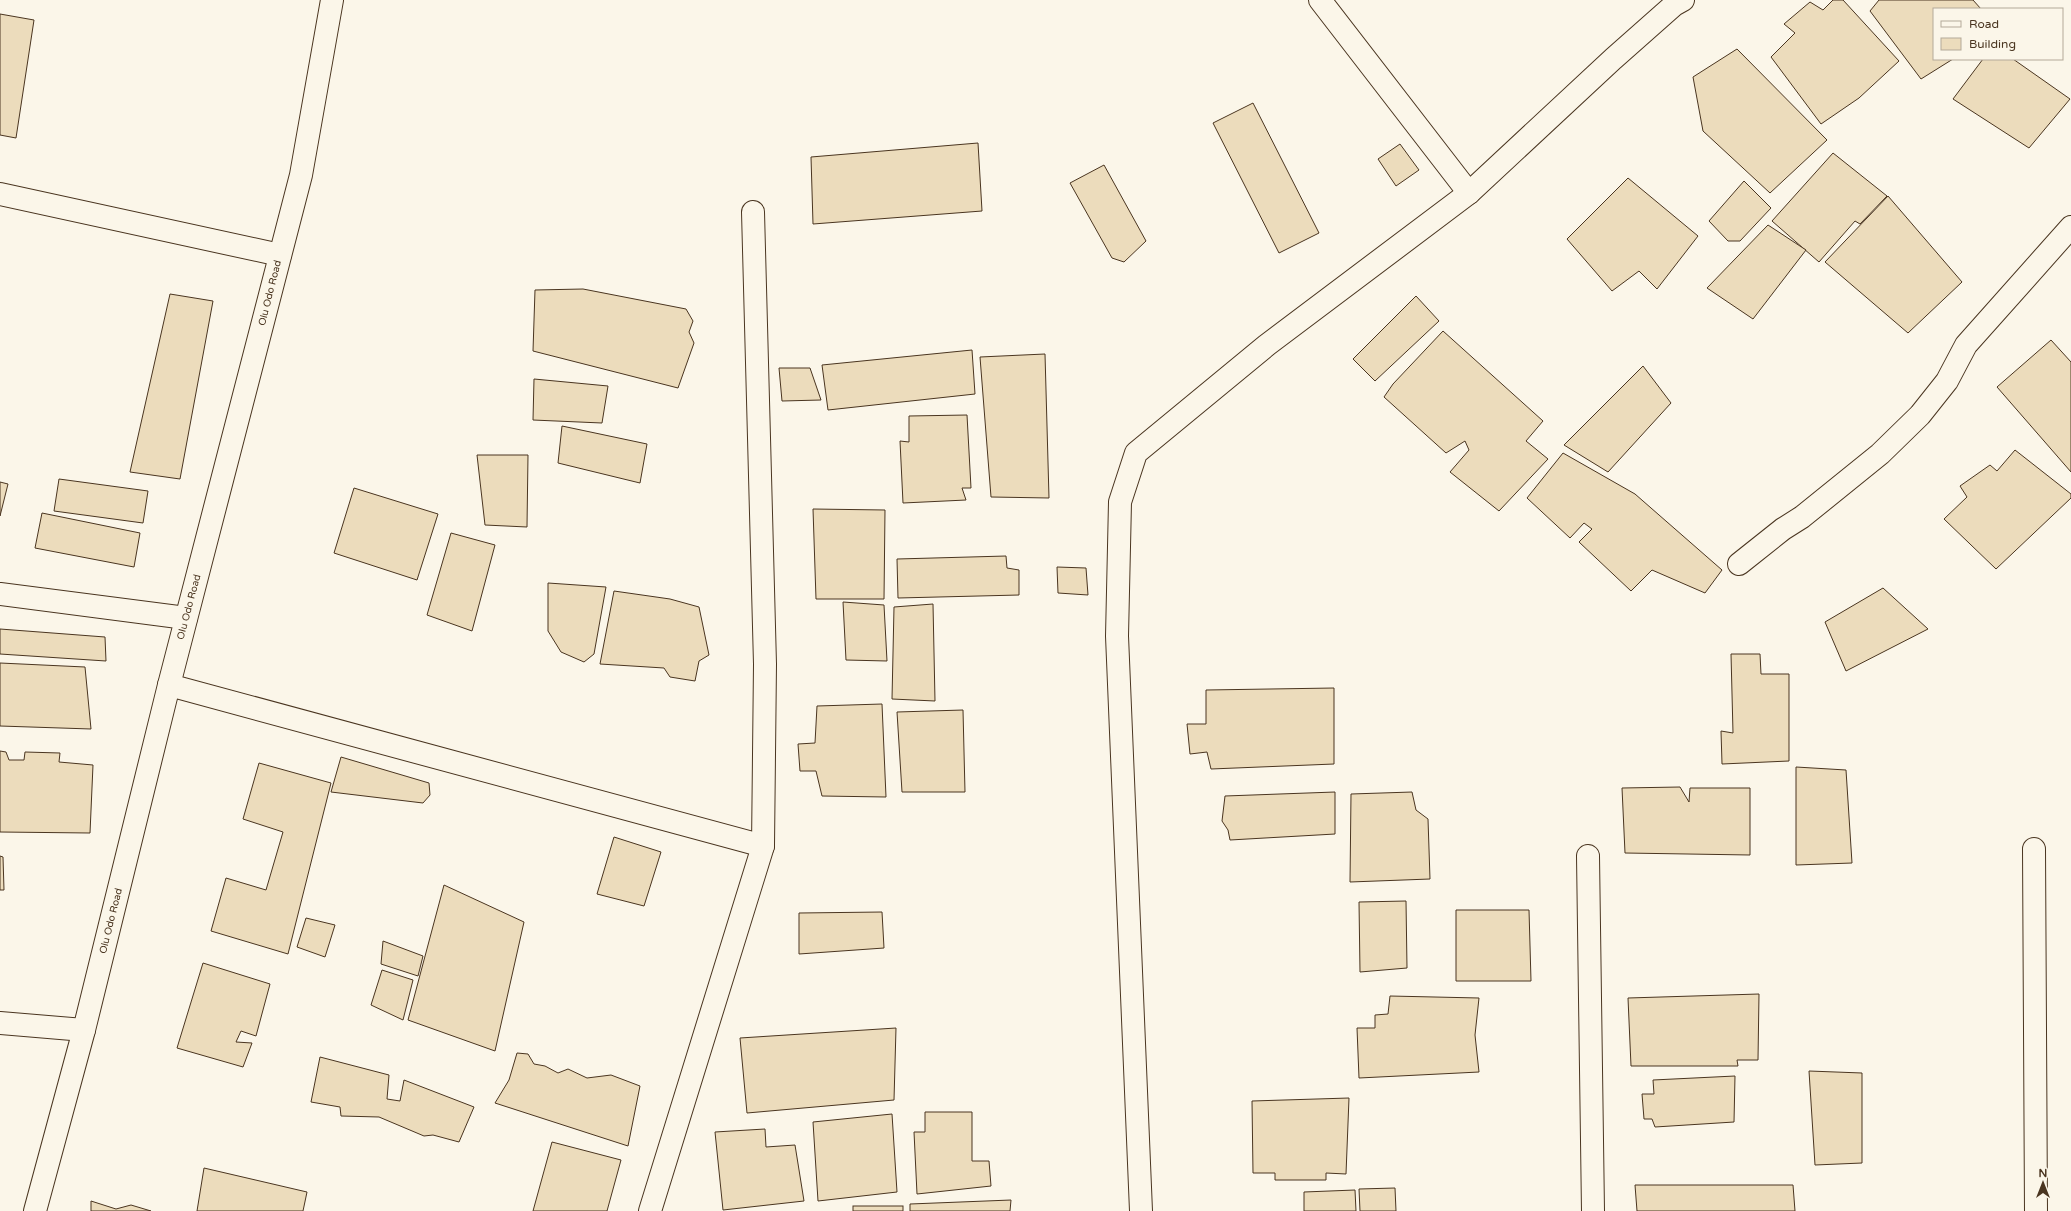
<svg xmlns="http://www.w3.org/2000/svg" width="2071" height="1211" font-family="'Varela Round',sans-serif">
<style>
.building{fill:#ecdcbc;stroke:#4a3520}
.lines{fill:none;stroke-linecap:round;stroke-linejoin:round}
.street-casing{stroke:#4a3520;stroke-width:24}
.street{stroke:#fbf6e9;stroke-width:22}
.labels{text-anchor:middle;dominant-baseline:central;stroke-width:3;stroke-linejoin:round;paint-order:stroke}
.street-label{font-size:10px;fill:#4a3520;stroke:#fbf6e9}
</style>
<rect width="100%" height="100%" fill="#fbf6e9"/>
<g class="building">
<path d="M1833 0H1843L1899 61 1859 98 1821 124 1771 57 1795 33 1784 24 1810 2 1823 10Z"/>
<path d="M1879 0H1973L1981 9H1934V59H1953L1921 79 1870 11Z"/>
<path d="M0 14 34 20 16 138 0 135Z"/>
<path d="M1737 49 1827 140 1770 193 1703 131 1693 77Z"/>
<path d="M1983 59H2013L2070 99 2029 148 1953 99Z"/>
<path d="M1253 103 1319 233 1279 253 1213 123Z"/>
<path d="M978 143 982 211 813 224 811 157Z"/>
<path d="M1400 144 1419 170 1396 186 1378 159Z"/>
<path d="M1833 153 1887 196 1860 224 1855 221 1819 262 1772 221Z"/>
<path d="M1104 165 1146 241 1124 262 1112 258 1070 183Z"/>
<path d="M1628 178 1698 236 1657 289 1639 271 1612 291 1567 239Z"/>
<path d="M1744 181 1771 208 1740 241H1728L1709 221Z"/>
<path d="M1888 196 1962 282 1908 333 1825 262Z"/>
<path d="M1768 225 1806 250 1753 319 1707 288Z"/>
<path d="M583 289 686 309 693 321 689 332 694 343 678 388 533 351 535 290Z"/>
<path d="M170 294 213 301 180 479 130 472Z"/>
<path d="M1416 296 1439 321 1375 381 1353 359Z"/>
<path d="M1443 331 1543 421 1526 441 1548 459 1499 511 1450 472 1469 450 1465 441 1446 453 1384 397 1393 384Z"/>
<path d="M2051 340 2071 362V472L1997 387Z"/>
<path d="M972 350 975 394 828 410 822 365Z"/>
<path d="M1045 354 1049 498 991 497 980 357Z"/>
<path d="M1643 366 1671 403 1608 472 1564 445Z"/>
<path d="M779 368H810L821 400 782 401Z"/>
<path d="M534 379 608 386 602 423 533 420Z"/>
<path d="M967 415 971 488H962L966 500 903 503 900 441 909 442V416Z"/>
<path d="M562 426 647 444 640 483 558 463Z"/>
<path d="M2015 450 2071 494V498L1996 569 1944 519 1967 497 1960 486 1990 465 1997 471Z"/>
<path d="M1563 453 1635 494 1722 570 1705 593 1652 570 1631 591 1579 542 1592 529 1584 523 1570 538 1527 498Z"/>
<path d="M477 455H528L527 527 485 525Z"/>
<path d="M59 479 148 491 143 523 54 511Z"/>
<path d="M0 482 8 484 0 516Z"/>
<path d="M354 488 438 514 417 580 334 553Z"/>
<path d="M813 509 885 510 884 599H816Z"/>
<path d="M42 513 140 533 134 567 35 548Z"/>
<path d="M451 533 495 545 472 631 427 615Z"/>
<path d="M1006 556 1007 568 1019 570V595L898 598 897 559Z"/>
<path d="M1057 567 1086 568 1088 595 1058 593Z"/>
<path d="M548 583 606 587 594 654 584 662 561 652 548 631Z"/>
<path d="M1883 588 1928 629 1846 671 1825 622Z"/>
<path d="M614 591 670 599 699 607 709 655 699 661 695 681 670 677 664 668 600 664Z"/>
<path d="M843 602 884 605 887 661 846 660Z"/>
<path d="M933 604 935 701 892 699 894 607Z"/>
<path d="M0 629 105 637 106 661 0 654Z"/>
<path d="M1731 654H1760L1761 674H1789V761L1722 764 1721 731 1733 733Z"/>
<path d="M0 663 85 667 91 729 0 726Z"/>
<path d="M1334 688V764L1211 769 1207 752 1190 754 1187 724H1206V690Z"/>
<path d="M882 704 886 797 822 796 816 771H800L798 744 815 743 817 706Z"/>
<path d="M963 710 965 792H902L897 712Z"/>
<path d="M0 751 6 752 9 760H24L25 752 60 753 59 762 93 765 90 833 0 832Z"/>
<path d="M341 757 429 783 430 795 423 803 331 792Z"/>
<path d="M259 763 331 783 288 954 211 931 226 878 266 890 283 832 243 819Z"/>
<path d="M1796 767 1846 770 1852 863 1796 865Z"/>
<path d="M1680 787 1689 802 1690 788H1750V855L1625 853 1622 788Z"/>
<path d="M1335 792V834L1230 840 1228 830 1222 821 1225 796Z"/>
<path d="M1412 792 1416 810 1428 819 1430 879 1350 882 1351 794Z"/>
<path d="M614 837 661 852 644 906 597 894Z"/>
<path d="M0 856 3 857 4 890H0Z"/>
<path d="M444 885 524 922 495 1051 408 1020Z"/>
<path d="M1406 901 1407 968 1360 972 1359 902Z"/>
<path d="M1456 910H1529L1531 981H1456Z"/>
<path d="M882 912 884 948 799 954V913Z"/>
<path d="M306 918 335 925 325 957 297 947Z"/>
<path d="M383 941 423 956 418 976 381 964Z"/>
<path d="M203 963 270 984 256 1036 241 1031 236 1042 252 1043 243 1067 177 1048Z"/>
<path d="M382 970 413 980 403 1020 371 1005Z"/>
<path d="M1759 994 1758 1060H1737L1738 1066H1631L1628 998Z"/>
<path d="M1390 996 1479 998 1475 1035 1479 1072 1359 1078 1357 1028H1375V1015L1388 1014Z"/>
<path d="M896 1028 894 1100 747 1113 740 1038Z"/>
<path d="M517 1053 528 1054 534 1064 545 1066 558 1073 568 1069 587 1078 611 1075 640 1086 628 1146 495 1103 509 1080Z"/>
<path d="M320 1057 389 1075 387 1099 400 1101 404 1080 474 1107 459 1142 433 1135 424 1136 379 1117 341 1116 340 1107 311 1102Z"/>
<path d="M1809 1071 1862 1073V1163L1815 1165Z"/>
<path d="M1735 1076 1734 1122 1655 1127 1652 1119H1644L1642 1094H1654L1653 1080Z"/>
<path d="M1349 1098 1346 1174 1326 1173V1180H1275V1173H1253L1252 1101Z"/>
<path d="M925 1112H972V1161H989L991 1186 917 1194 914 1132H925Z"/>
<path d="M892 1114 897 1192 818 1201 813 1122Z"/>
<path d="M765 1129 766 1147 795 1145 804 1201 723 1210 715 1132Z"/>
<path d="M552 1142 621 1160 607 1211H533Z"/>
<path d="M204 1168 307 1192 303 1211H197Z"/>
<path d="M1635 1185H1793L1795 1211H1637Z"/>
<path d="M1395 1188 1396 1211H1360L1359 1189Z"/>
<path d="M1355 1190 1356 1211H1304V1192Z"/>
<path d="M1011 1200 1010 1211H910V1204Z"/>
<path d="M91 1201 116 1209 131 1205 151 1211H91Z"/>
<rect x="853" y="1206" width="50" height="5"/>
</g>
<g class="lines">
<g class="street-casing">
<g id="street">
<path d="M1320 0 1469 193"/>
<path d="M0 194 280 255"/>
<path d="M1739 564 1783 529 1802 517 1880 454 1920 415 1947 381 1966 345 2071 227"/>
<path d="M0 594 186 618"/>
<path d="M169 685 763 846"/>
<path d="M2034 849 2036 1211"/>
<path d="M1588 856 1593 1211"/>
<path d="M0 1023 84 1030"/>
<path d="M35 1211 84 1030 169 685 301 175 332 0"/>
<path d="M650 1211 763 846 765 664 753 212"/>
<path d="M1141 1211 1117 636 1120 502 1136 453 1267 345 1469 193 1613 59 1674 5 1683 0"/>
</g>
</g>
<use href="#street" class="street"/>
</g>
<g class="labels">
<g class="street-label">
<text transform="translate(270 293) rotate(-76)">Olu Odo Road</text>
<text transform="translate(189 607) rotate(-75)">Olu Odo Road</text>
<text transform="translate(111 921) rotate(-76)">Olu Odo Road</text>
</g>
</g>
<rect x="1933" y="8" width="130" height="52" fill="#fbf6e9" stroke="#b4a999"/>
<rect x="1941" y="21" width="20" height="6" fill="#fbf6e9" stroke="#b4a999"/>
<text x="1969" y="28" font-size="12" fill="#4a3520">Road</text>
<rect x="1941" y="38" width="20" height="12" fill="#ecdcbc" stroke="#b4a999"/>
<text x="1969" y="48" font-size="12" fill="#4a3520">Building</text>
<g transform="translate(2043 1183)" stroke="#fbf6e9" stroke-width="3" paint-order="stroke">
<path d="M0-3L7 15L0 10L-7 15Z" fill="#4a3520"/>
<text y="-6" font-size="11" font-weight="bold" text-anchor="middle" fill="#4a3520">N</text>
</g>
</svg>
